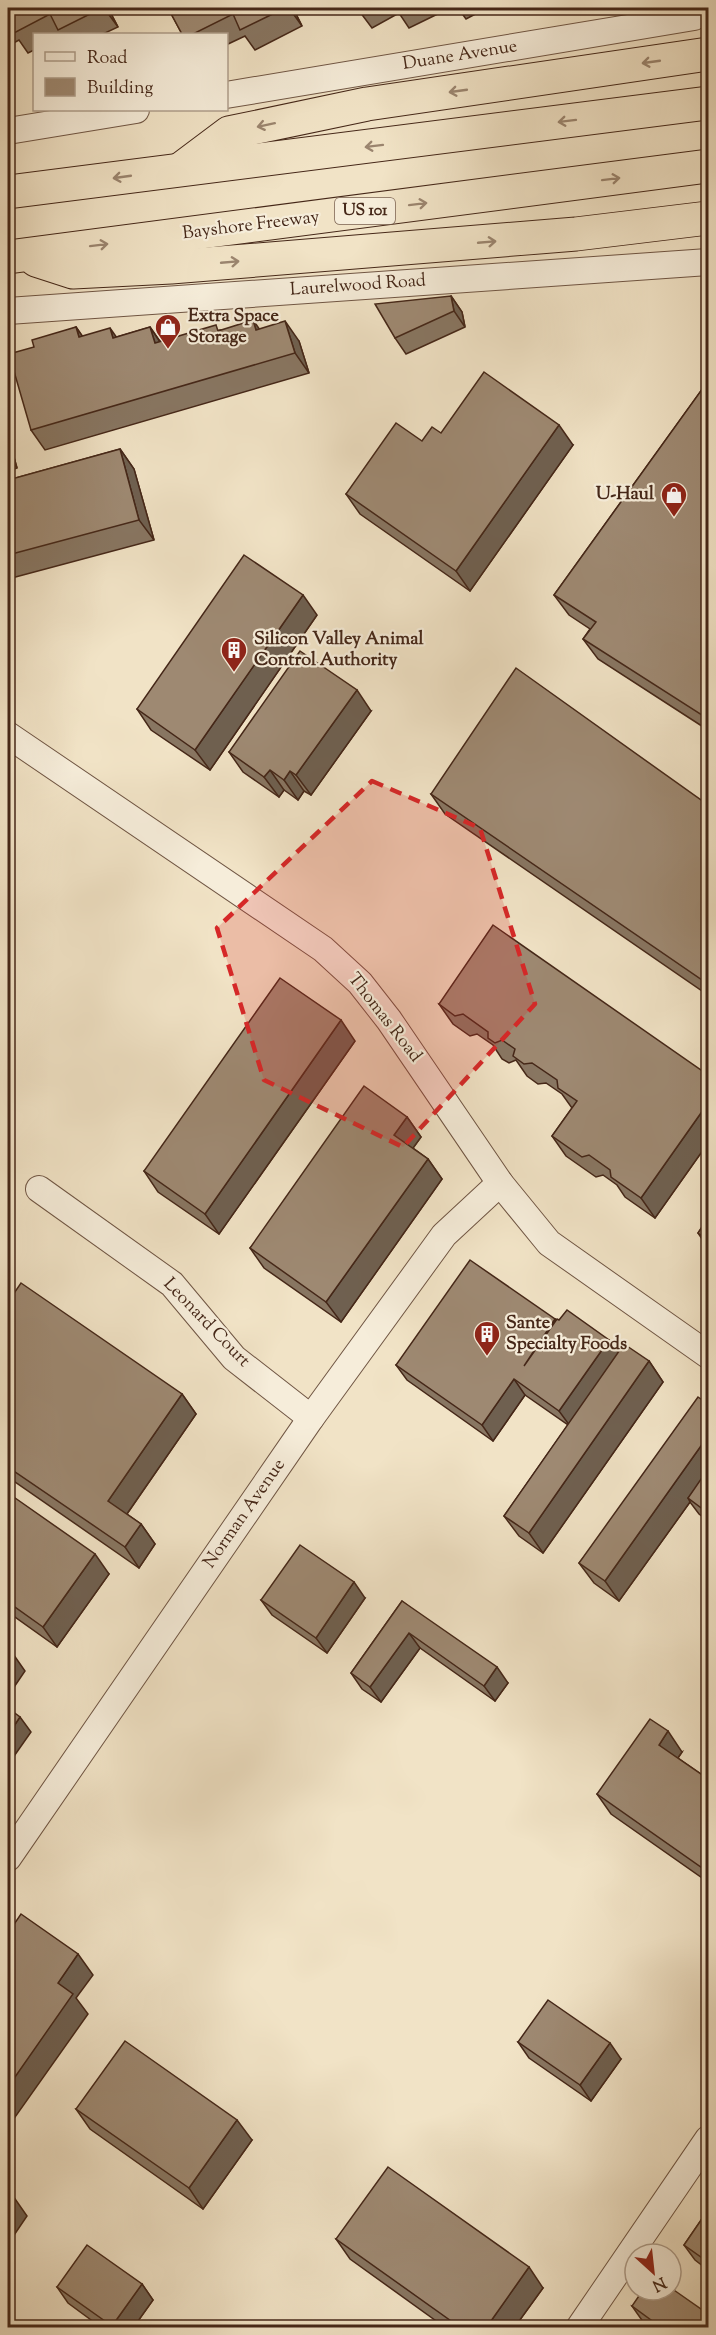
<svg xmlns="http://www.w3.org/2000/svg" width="716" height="2335" font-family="'Sorts Mill Goudy',serif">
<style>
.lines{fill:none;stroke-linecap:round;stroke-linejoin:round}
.minor-casing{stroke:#705644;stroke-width:28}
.highway-casing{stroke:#452718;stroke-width:35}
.minor{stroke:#f6edda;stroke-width:26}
.highway{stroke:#f1e3c6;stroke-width:33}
.wall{fill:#887662;stroke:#452718;stroke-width:1.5}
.shaded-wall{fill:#6f6050;stroke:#452718;stroke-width:1.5}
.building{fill:#9e8972;stroke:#452718;stroke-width:1.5}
.oneway{stroke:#9b856f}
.marked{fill:#d62828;fill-opacity:0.2;stroke:#d62828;stroke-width:4.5;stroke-dasharray:12 8;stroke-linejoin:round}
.labels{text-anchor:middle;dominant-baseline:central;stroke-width:4.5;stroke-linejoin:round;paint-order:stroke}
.shield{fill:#f6edda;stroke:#7a6252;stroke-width:1.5}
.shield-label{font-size:16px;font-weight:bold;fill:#452718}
.street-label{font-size:18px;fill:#452718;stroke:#f6edda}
.poi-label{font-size:18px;font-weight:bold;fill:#452718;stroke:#f6edda;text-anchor:start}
</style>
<rect width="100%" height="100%" fill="#f1e3c6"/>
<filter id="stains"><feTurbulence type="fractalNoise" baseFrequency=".00333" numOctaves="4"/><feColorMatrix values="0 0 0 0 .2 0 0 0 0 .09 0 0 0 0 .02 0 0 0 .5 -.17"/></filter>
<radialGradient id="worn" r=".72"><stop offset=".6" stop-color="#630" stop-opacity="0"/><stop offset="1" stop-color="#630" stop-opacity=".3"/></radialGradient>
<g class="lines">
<g class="minor-casing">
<g id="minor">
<path d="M226 95 694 17 708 8"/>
<path d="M8 131 136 110"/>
<path d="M8 311 708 262"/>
<path d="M8 735 323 949 360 983 389 1020 500 1183 549 1243 708 1355"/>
<path d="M39 1189 172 1284 234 1358 311 1418"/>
<path d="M8 1858 311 1418 444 1235 500 1183"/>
<path d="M579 2328 708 2139"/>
</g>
</g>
<g class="highway-casing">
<g id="highway">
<path d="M181 169 229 133 367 104 708 54"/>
<path d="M8 192 708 103"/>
<path d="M8 257 708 166"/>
<path d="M36 260 73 272 171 267 576 234 708 218"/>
</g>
</g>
<use href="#minor" class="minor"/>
<use href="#highway" class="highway"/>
</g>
<g class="wall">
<path d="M8 8H108L118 27 103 34H34V50L28 53 19 40 8 46Z"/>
<path d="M168 8H293L302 26 255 50 245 36 226 45V34H182Z"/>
<path d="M357 8H450L409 28 399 13 372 28Z"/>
<path d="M458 8H504L492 14 487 8 466 19Z"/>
<path d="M514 8H530L518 13Z"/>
<path d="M451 296 462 312 465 327 406 354 395 338Z"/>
<path d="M76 327 82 336 117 337 150 327 160 341 220 330 259 329 299 341 309 373 45 450 31 430 34 347Z"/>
<path d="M708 381V730L598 659 583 639 590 629 569 615 554 595Z"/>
<path d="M441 433 573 445 470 591 360 514 346 494 422 441Z"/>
<path d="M8 436 17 468 8 471Z"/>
<path d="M120 449 134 469 154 540 8 579V480Z"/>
<path d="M317 615 210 770 151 730 137 709Z"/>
<path d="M371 711 311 795 304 791 298 800 284 790 279 797 243 772 229 752Z"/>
<path d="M431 794 708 805V995L445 814Z"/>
<path d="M439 1004 708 1075V1143L655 1218 625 1197 617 1185 603 1175 596 1177 566 1156 552 1136 572 1108 562 1094 546 1083 538 1084 527 1076 516 1060 509 1063 502 1059 493 1045 477 1034 470 1036 453 1024Z"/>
<path d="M355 1041 219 1234 158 1192 144 1171Z"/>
<path d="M407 1117 421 1137 413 1148 428 1159 442 1179 341 1322 264 1268 250 1248Z"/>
<path d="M708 1218V1248L698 1233Z"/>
<path d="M8 1302 182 1394 196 1414 127 1514 141 1524 155 1544 139 1568 8 1477Z"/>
<path d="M555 1319 556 1320 618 1353 649 1361 663 1382 543 1553 519 1536 504 1516 568 1425 525 1395 493 1441 407 1380 396 1365Z"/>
<path d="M708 1404V1521L699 1514 690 1502 619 1601 594 1583 579 1563Z"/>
<path d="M8 1494 109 1574 57 1647 8 1612Z"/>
<path d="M365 1598 327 1653 272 1615 261 1600Z"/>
<path d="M402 1601 508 1683 495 1701 420 1648 381 1702 362 1689 351 1673Z"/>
<path d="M682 1752 678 1758 708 1779V1882L611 1814 597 1794Z"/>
<path d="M518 2042 621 2059 591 2101 529 2058Z"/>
<path d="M76 2109 252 2140 203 2209 90 2129Z"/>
<path d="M708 2210V2270L695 2260 684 2245Z"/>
<path d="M336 2239 543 2288 514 2328H446L350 2259Z"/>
<path d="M142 2284 153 2300 133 2328H102L68 2303 57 2287Z"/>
<path d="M632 2306 708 2328H648L646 2326Z"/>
</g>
<g class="shaded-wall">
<path d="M104 8H108L118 27Z"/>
<path d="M289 8H293L302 26Z"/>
<path d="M451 296 462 312 465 327 454 311Z"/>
<path d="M253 320 267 340 256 330Z"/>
<path d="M285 321 299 341 309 373 295 353Z"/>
<path d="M76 327 90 347 79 337Z"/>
<path d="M150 327 164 348 155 343Z"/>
<path d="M110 328 124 348 113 338Z"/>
<path d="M559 425 573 445 470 591 456 571Z"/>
<path d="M8 436 17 468 8 454Z"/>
<path d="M120 449 134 469 154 540 139 520Z"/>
<path d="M303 595 317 615 210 770 195 750Z"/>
<path d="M357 690 371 711 311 795 296 775Z"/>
<path d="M270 770 284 790 279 797 264 777Z"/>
<path d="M290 771 304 791 298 800 284 780Z"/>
<path d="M341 1020 355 1041 219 1234 205 1214Z"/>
<path d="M708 1103V1143L655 1218 641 1198Z"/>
<path d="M407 1117 421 1137 408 1155 394 1135Z"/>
<path d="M428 1159 442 1179 341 1322 326 1302Z"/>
<path d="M555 1319 566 1334 524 1366Z"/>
<path d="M609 1340 620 1355 570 1426 559 1411Z"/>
<path d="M649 1361 663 1382 543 1553 529 1533Z"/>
<path d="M514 1379 525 1395 493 1441 482 1425Z"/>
<path d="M182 1394 196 1414 122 1521 108 1501Z"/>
<path d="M708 1436V1476L688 1498 690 1502 619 1601 605 1581Z"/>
<path d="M141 1524 155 1544 139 1568 125 1547Z"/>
<path d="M95 1554 109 1574 57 1647 43 1627Z"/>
<path d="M354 1582 365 1598 327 1653 316 1638Z"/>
<path d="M409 1633 420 1648 381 1702 370 1687Z"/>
<path d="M11 1651 25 1671 8 1696V1656Z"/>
<path d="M497 1667 508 1683 495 1701 484 1686Z"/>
<path d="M20 1717 31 1732 12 1759 8 1752V1735Z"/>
<path d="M668 1731 682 1752 673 1765 659 1745Z"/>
<path d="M78 1954 93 1975 76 1998 88 2014 13 2120 8 2112V2087L58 1983Z"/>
<path d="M610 2043 621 2059 591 2101 580 2085Z"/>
<path d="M237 2120 252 2140 203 2209 189 2188Z"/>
<path d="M13 2196 27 2216 8 2244V2204Z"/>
<path d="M529 2267 543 2288 514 2328H486Z"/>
<path d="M142 2284 153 2300 133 2328H112V2326Z"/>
</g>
<g class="building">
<path d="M8 8H102L58 30 50 14 14 33 8 20Z"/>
<path d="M168 8H285L240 30 233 14 193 34H182Z"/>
<path d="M451 296 454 311 395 338 375 304Z"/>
<path d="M253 320 256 330 285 321 295 353 31 430 9 354 34 347 32 340 76 327 79 337 110 328 113 338 150 327 155 343 216 325 218 331Z"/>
<path d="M484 372 559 425 456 571 346 494 396 423 422 441 432 427 441 433Z"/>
<path d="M708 381V719L583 639 596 622 554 595Z"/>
<path d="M120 449 139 520 8 555V480Z"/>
<path d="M244 555 303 595 195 750 137 709Z"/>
<path d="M300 651 357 690 296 775 290 771 284 780 270 770 264 777 229 752Z"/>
<path d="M516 668 708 805V984L431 794Z"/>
<path d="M493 925 708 1075V1103L641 1198 611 1177 610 1170 589 1155 582 1157 552 1136 577 1101 558 1088 557 1080 532 1063 524 1064 513 1056 515 1049 502 1040 495 1043 488 1038V1032L463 1014 455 1016 439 1004Z"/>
<path d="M280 978 341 1020 205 1214 144 1171Z"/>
<path d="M364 1086 407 1117 394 1135 428 1159 326 1302 250 1248Z"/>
<path d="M708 1218V1240L698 1233Z"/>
<path d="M470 1260 555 1319 524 1366 557 1319 559 1320 567 1310 609 1340 559 1411 514 1379 482 1425 396 1365Z"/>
<path d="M21 1283 182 1394 108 1501 141 1524 125 1547 8 1467V1302Z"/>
<path d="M624 1344 649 1361 529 1533 504 1516Z"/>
<path d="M698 1397 708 1404V1436L605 1581 579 1563Z"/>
<path d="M708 1469V1513L688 1498Z"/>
<path d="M8 1493 95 1554 43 1627 8 1602Z"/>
<path d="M300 1545 354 1582 316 1638 261 1600Z"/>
<path d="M402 1601 497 1667 484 1686 409 1633 370 1687 351 1673Z"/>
<path d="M8 1648 11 1651 8 1656Z"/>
<path d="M8 1708 20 1717 8 1735Z"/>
<path d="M650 1719 668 1731 659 1745 708 1779V1872L597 1794Z"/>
<path d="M21 1914 78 1954 58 1983 73 1994 8 2087V1933Z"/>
<path d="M548 2000 610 2043 580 2085 518 2042Z"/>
<path d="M125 2041 237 2120 189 2188 76 2109Z"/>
<path d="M388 2167 529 2267 486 2328H461L336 2239Z"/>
<path d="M8 2192 13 2196 8 2204Z"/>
<path d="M708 2210V2262L684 2245Z"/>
<path d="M87 2245 142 2284 112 2326 57 2287Z"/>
<path d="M671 2288 708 2314V2328H662L632 2306 643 2290H671Z"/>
<path d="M613 2322 621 2328H610Z"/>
</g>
<defs><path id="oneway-shaft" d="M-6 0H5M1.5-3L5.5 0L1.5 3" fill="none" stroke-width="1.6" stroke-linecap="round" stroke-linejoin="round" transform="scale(1.5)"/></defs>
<g class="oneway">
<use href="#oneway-shaft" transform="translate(651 62) rotate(172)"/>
<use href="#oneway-shaft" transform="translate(458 91) rotate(172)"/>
<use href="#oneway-shaft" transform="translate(567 121) rotate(173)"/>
<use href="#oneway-shaft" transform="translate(266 125) rotate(168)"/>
<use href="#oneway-shaft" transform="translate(374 146) rotate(173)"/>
<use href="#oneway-shaft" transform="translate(122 177) rotate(172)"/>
<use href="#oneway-shaft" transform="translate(611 179) rotate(-7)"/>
<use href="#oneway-shaft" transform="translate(418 204) rotate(-7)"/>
<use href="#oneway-shaft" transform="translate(487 242) rotate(-5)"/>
<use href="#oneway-shaft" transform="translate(99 245) rotate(-7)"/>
<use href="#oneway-shaft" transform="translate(230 262) rotate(-5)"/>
</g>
<path class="marked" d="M372 781 480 828 535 1004 403 1147 264 1080 217 928Z"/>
<defs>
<g id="shop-pin" transform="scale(1.35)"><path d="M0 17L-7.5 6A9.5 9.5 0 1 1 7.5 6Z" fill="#8f2418" stroke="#f6edda"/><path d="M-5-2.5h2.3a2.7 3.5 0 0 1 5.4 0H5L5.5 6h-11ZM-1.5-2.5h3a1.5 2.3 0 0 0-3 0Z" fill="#fff"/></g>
<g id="building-pin" transform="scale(1.35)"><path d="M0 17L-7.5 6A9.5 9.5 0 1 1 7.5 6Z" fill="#8f2418" stroke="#f6edda"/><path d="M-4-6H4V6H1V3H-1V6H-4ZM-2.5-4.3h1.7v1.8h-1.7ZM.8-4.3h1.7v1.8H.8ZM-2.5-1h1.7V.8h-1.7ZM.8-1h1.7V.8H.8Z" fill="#fff"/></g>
</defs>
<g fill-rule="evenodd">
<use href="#shop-pin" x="168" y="327"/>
<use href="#shop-pin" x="674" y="495"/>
<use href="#building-pin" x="234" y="650"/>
<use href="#building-pin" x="487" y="1334"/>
</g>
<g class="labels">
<rect class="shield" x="335" y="198" width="60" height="26" rx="4.5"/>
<g class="shield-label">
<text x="365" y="211">US 101</text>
</g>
<g class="street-label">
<text transform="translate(460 56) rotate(-9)">Duane Avenue</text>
<text transform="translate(251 226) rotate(-7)">Bayshore Freeway</text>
<text transform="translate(358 286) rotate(-4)">Laurelwood Road</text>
<text transform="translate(384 1018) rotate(52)">Thomas Road</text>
<text transform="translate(206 1323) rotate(46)">Leonard Court</text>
<text transform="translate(245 1514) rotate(-55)">Norman Avenue</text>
</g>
<g class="poi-label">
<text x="188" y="317">Extra Space<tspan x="188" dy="21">Storage</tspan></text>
<text x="654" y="495" text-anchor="end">U-Haul</text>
<text x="254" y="640">Silicon Valley Animal<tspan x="254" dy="21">Control Authority</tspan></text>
<text x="506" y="1324">Sante<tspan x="506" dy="21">Specialty Foods</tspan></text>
</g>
</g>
<rect width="716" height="2335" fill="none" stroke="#f1e3c6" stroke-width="30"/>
<rect x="9" y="9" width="698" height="2317" fill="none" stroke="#452718" stroke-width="3"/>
<rect x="15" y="15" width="686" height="2305" fill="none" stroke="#452718" stroke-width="1.5"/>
<rect x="33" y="33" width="195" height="78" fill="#f6edda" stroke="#af9e8c" stroke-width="1.5"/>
<rect x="45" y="52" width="30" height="9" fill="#f6edda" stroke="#af9e8c" stroke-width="1.5"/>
<text x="87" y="63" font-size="18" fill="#452718">Road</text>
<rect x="45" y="78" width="30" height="18" fill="#9e8972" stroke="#af9e8c" stroke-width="1.5"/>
<text x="87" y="93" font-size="18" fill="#452718">Building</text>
<g transform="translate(653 2272) rotate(153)"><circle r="28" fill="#f6edda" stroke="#af9e8c" stroke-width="1.5"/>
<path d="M0-4.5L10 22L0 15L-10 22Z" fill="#8f2418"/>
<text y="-9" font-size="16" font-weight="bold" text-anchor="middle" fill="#452718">N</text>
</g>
<rect width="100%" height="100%" filter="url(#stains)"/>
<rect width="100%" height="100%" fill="url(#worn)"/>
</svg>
